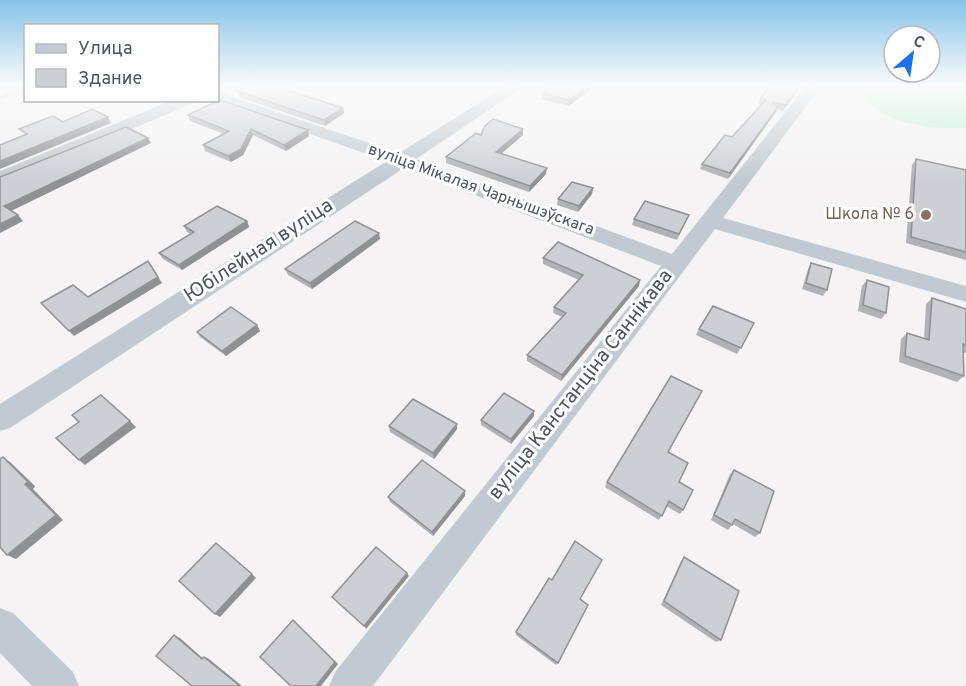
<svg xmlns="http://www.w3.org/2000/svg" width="966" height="686" font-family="Overpass,sans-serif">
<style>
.green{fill:#c3f1d5}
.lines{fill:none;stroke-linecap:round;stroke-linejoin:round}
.service{fill:#c1cad2;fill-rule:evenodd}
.minor{fill:#c1cad2;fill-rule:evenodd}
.wall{fill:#b0b2b7}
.shaded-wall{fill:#909195}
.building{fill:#cdcfd5;stroke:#909195;stroke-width:1.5}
.education-dot{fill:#8d6e63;stroke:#fff;stroke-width:2}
.labels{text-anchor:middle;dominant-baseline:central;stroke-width:6;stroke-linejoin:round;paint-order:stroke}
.far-street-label{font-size:16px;fill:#4a5661;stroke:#fff}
.far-education-label{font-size:16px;fill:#785e54;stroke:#fff;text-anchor:end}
.street-label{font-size:20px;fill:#4a5661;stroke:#fff}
</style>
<rect width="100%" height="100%" fill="#f5f3f3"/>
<path class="green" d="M869 85H966V128C931 129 886 126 862 96Z"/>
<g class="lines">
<path class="service" d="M23 87H26V92L0 100V96Z"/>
<g class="minor">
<path d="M508 85H526L416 159 672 254 807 85H822L723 218 966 286V302L715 229 373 686H329L335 672 661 266 404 168 10 428 0 431V404L387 161 213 100H218V92L399 153Z"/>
<path d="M173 100H195L194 103 0 184V171Z"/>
<path d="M0 608 13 613 73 672 79 686H32L0 653Z"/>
</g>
</g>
<g class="wall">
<path d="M275 85H298L287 90Z"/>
<path d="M771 85H802L783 111 777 109 728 179 700 169 702 164 732 137 762 105 758 104 760 98Z"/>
<path d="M592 88 569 106 541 99 542 93Z"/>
<path d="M237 91 343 108 344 113 325 126 239 97Z"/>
<path d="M188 115 309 136 286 151 253 135 243 155 231 162 205 151 203 145 224 134 190 121Z"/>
<path d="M523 129V135L501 154 546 174 529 192 446 163V157L481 135Z"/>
<path d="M916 159 966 170V260L906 243 912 165Z"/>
<path d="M593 188 592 194 578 212 557 205 558 199Z"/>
<path d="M689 215 677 240 632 225 634 219Z"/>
<path d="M247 221 249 227 182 270 163 259 159 253 191 234 187 232 184 226Z"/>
<path d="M380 239 312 289 288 275 285 269Z"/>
<path d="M543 258 639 286 561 381 527 361V355L562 317 553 313 554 307 579 280 543 264Z"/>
<path d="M811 263 827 290 823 296 802 289 808 269Z"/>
<path d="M867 280 886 313 881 319 858 311 862 286Z"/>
<path d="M932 298 966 309V353L963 352 964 376 957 382 899 362 901 339 907 333 924 339 926 304Z"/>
<path d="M754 323 737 354 696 335 699 329Z"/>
<path d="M257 325 260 331 226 356 200 337 197 332Z"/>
<path d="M534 416 511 444 481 425V420Z"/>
<path d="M457 424V429L434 459 390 432 389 426Z"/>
<path d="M668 452 679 482 683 510 680 514 666 506 659 520 605 487 607 482Z"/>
<path d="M734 470 760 533 755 537 733 524 728 530 711 520 730 474Z"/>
<path d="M465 496 433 536 390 502 388 497Z"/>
<path d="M684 557 721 640 716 642 661 605 681 561Z"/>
<path d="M580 599 588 605 556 665 516 635V632Z"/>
</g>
<g class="shaded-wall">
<path d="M286 85H298L287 90Z"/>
<path d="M589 85H593L592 88 569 106V100Z"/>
<path d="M801 85H802L783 111 785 105Z"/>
<path d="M778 107 776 112 728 179 730 173Z"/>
<path d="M343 108 344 113 325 126 324 120Z"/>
<path d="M108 117 111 123 0 169V161Z"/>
<path d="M251 129 253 135 243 155 231 162 228 156Z"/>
<path d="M523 129V135L496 158V152Z"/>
<path d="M308 130 309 136 286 151 284 145Z"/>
<path d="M148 138 151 143 9 212 4 206Z"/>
<path d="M547 168 546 174 529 192 530 186Z"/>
<path d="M593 188 592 194 578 212 579 206Z"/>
<path d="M18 215 23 221 0 233V224Z"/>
<path d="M247 221 249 227 182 270 179 265Z"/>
<path d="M379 233 380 239 312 289 310 283Z"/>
<path d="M148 261 162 283 74 336 69 331Z"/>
<path d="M640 280 639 286 561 381 562 375Z"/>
<path d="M257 325 260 331 226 356 222 351Z"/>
<path d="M534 411V416L511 444V439Z"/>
<path d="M130 421 136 427 85 465 79 460Z"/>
<path d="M457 424V429L434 459 433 453Z"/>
<path d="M3 457 10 462 35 486 33 489 63 520 16 559 7 555 25 484Z"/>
<path d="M465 491V496L433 536 432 532Z"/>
<path d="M407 573 409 576 366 629 364 626Z"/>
<path d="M252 574 256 578 220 617 215 614Z"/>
<path d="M293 620 338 664 321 686H316Z"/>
<path d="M174 635 180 638 207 662 202 659Z"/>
<path d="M204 657 209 659 242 686H240Z"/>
</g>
<g class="building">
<path d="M250 85H272L343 108 324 120 237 91Z"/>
<path d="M551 85H589L569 100 542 93Z"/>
<path d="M771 85H801L785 105 772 102 778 107 730 173 702 164 725 135 732 137 766 100 760 98Z"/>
<path d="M220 100 308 130 284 145 251 129 241 149 228 156 203 145 229 131 188 115Z"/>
<path d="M92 109 108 117 0 161V145L27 134 19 129 53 116 63 122Z"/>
<path d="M493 119 523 129 496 152 547 168 530 186 446 157 476 133 481 135 485 126Z"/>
<path d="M126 127 148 138 4 206 18 215 0 224V177Z"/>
<path d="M916 159 966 170V252L911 237Z"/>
<path d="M572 182 593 188 579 206 558 199Z"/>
<path d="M645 201 689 215 679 234 634 219Z"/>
<path d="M217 206 247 221 179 265 159 253 194 232 184 226Z"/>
<path d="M355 221 379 233 310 283 285 269Z"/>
<path d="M558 242 640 280 562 375 527 355 566 313 554 307 583 275 543 258Z"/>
<path d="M148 261 158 277 69 331 41 303 73 285 88 297Z"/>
<path d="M811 263 832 269 827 290 806 283Z"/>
<path d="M867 280 889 287 886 313 863 305Z"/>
<path d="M932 298 966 309V345L963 344 964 376 905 356 907 333 929 340Z"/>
<path d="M713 306 754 323 741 348 699 329Z"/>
<path d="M231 307 257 325 222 351 197 332Z"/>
<path d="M671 376 702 391 668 452 688 463 679 482 693 490 683 510 669 501 662 516 607 482Z"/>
<path d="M504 393 534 411 511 439 481 420Z"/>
<path d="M101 395 130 421 79 460 56 438 79 422 72 415Z"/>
<path d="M413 399 457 424 433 453 389 426Z"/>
<path d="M3 457 28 482 25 484 56 515 7 555 0 547V459Z"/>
<path d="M422 460 465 491 432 532 388 497Z"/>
<path d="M734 470 774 491 760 533 735 519 732 525 714 515Z"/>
<path d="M575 541 602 560 580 599 588 605 558 663 516 632 549 578 552 580Z"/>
<path d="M216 543 252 574 215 614 179 581Z"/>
<path d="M376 547 407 573 364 626 332 597Z"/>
<path d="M684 557 739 591 721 640 664 601Z"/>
<path d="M293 620 335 662 316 686H291L260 657Z"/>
<path d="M174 635 202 659 204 657 240 686H192L156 656Z"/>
</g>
<linearGradient id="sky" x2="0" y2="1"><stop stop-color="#85c3ea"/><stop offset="0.47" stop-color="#fafafa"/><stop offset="1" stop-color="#fafafa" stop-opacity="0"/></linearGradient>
<rect width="966" height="181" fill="url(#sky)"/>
<circle class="education-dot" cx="926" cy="215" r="6"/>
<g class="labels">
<g class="far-street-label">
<text transform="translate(481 190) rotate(20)">вуліца Мікалая Чарнышэўскага</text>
</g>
<g class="far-education-label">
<text x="914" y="215">Школа № 6</text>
</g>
<g class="street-label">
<text transform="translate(259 251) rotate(-33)">Юбілейная вуліца</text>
<text transform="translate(581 385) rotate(-52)">вуліца Канстанціна Саннікава</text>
</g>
</g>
<rect x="24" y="24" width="195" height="78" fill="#ffffff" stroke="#b7bbc0" stroke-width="1.5"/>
<rect x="36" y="44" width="30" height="9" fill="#c1cad2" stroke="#b7bbc0" stroke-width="1.5"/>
<text x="78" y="54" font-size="18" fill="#4a5661">Улица</text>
<rect x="36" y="69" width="30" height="18" fill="#cdcfd5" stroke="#b7bbc0" stroke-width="1.5"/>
<text x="78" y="84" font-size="18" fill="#4a5661">Здание</text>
<g transform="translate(912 54) rotate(29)"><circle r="28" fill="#ffffff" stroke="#b7bbc0" stroke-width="1.5"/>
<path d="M0-4.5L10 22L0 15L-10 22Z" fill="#1a73e8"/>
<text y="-9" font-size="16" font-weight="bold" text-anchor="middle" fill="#4a5661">С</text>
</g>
</svg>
